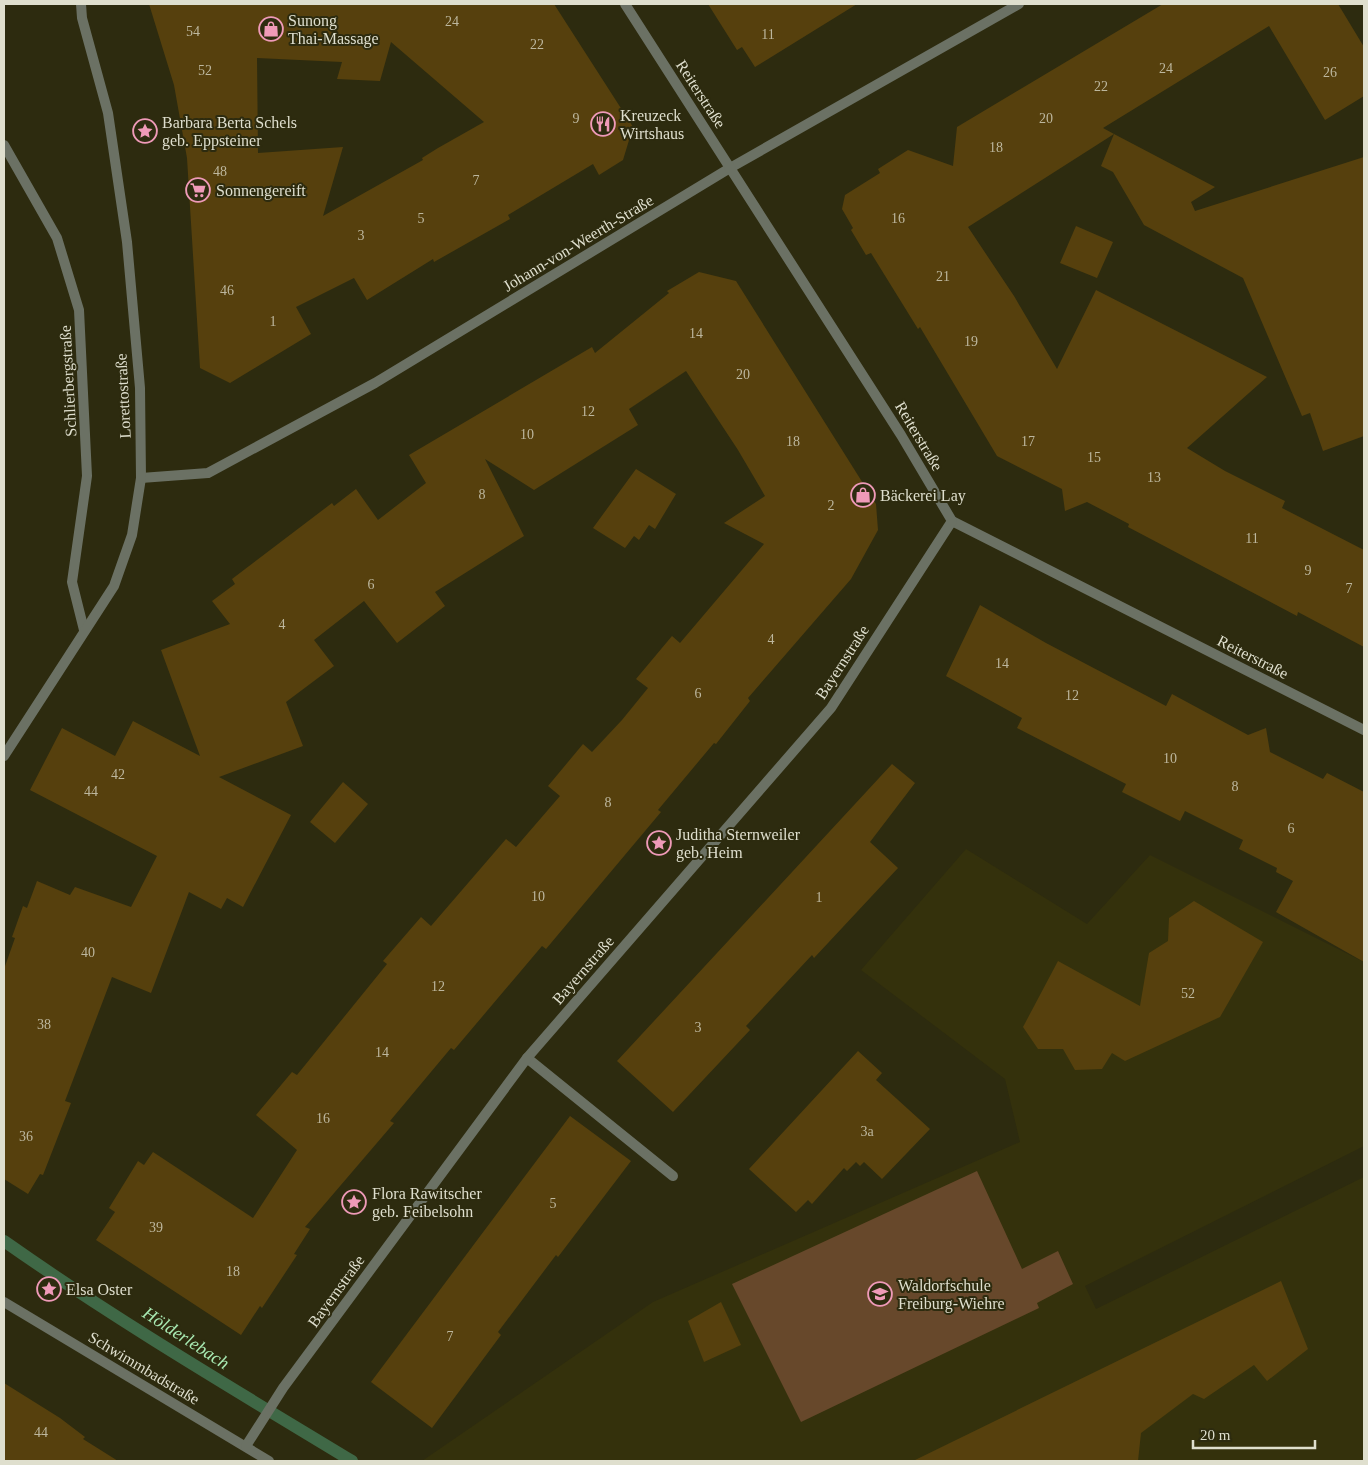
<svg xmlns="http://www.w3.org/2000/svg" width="1368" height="1465" font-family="'Times New Roman',serif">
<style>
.built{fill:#34310c}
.green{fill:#67482b}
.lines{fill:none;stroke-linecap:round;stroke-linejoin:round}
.stream{stroke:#3f6846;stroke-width:12}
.building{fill:#56400d;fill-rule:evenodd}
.service{stroke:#6b7164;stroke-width:10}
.minor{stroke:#6b7164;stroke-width:10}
.labels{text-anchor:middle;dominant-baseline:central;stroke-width:4;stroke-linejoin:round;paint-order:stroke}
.number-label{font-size:14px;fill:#bdb79e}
.poi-label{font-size:16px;fill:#dfdfce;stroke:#2d2b0f;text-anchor:start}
.street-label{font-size:16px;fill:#dfdfce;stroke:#2d2b0f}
.water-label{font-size:18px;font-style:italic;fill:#a8e9b2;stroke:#2d2b0f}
</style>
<rect width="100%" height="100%" fill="#2d2b0f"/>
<path class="built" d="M966 849 1087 924 1150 855 1364 962V1146L1085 1286 1096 1309 1364 1177V1461H422L653 1302 1020 1142 1005 1079 861 970Z"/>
<path class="green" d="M977 1171 1022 1269 1058 1251 1073 1284 1037 1303 1039 1308 801 1422 732 1284Z"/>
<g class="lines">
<path class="stream" d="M4 1241C116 1320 235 1390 352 1461"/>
</g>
<g class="building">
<path d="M149 4H554L633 127 623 160 599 175 593 164 508 215 510 219 434 262 433 259 367 300 354 278 296 307 311 334 230 383 200 368 187 158 174 85ZM391 42 484 122 438 148 422 158 423 160 323 216 343 147 258 153 257 58 342 62 337 79 380 81Z"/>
<path d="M708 4H857L755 67 742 47 737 50Z"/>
<path d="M1163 4H1338L1364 47V96L1325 120 1269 26 1103 128 1114 134 968 227 1014 296 1057 369 1096 290 1267 377 1187 448 1225 471 1285 501 1282 508 1364 550V647L1298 612 1297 616 1128 527 1129 524 1087 502 1065 511 1062 489 997 456 920 327 918 329 871 253 866 255 851 230 853 228 842 209 845 195 880 173 878 169 908 150 953 166 957 127Z"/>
<path d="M1114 134 1215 187 1191 202 1195 211 1364 157V436L1323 451 1310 413 1302 416 1243 278 1144 225 1113 172 1101 166Z"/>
<path d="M1076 226 1113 242 1097 278 1060 263Z"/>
<path d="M699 272 736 281 876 504 878 530 851 579 748 698 750 701 716 744 714 743 658 810 661 812 546 949 542 946 454 1050 451 1048 390 1121 394 1123 305 1227 310 1229 294 1254 297 1255 262 1308 260 1306 241 1335 96 1240 115 1212 109 1208 138 1161 144 1165 153 1152 253 1218 297 1150 256 1115 292 1072 297 1075 387 964 383 961 421 917 431 926 506 839 516 847 560 796 548 786 583 744 592 752 622 720 648 688 636 679 672 636 680 643 764 544 724 523 765 496 738 450 686 371 629 409 638 425 534 490 485 459 524 536 435 592 445 606 397 643 364 601 314 640 334 666 286 702 303 746 219 777 291 815 243 907 227 898 221 909 189 892 151 993 112 977 65 1101 71 1103 43 1175 40 1174 28 1194 4 1179V969L15 938 12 937 23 906 27 908 37 881 70 895 75 887 131 907 157 856 30 790 62 728 115 756 133 721 200 756 161 650 230 624 212 601 235 584 232 579 332 503 334 506 356 489 378 520 426 483 409 455 592 347 595 353 669 293 667 291Z"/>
<path d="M636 469 676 494 655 529 649 525 639 540 634 536 625 548 593 528Z"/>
<path d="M980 605 1046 643 1166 706 1172 694 1248 735 1266 728 1270 752 1323 779 1327 773 1364 792V962L1276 912 1293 881 1276 872 1277 868 1239 849 1243 840 1185 811 1180 821 1122 792 1126 784 1017 728 1022 718 946 676Z"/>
<path d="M892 764 915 783 870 842 898 868 814 958 812 955 746 1026 750 1030 673 1112 617 1061Z"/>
<path d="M343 782 368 804 335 843 310 822Z"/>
<path d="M1194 901 1263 942 1220 1017 1125 1061 1112 1053 1102 1069 1075 1070 1063 1049H1038L1023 1027 1058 961 1140 1006 1149 953 1168 941 1169 918Z"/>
<path d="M858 1051 882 1073 876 1080 930 1129 882 1179 864 1162 860 1166 856 1162 847 1171 844 1168 812 1204 808 1200 796 1212 749 1169Z"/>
<path d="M570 1116 631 1161 558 1257 556 1255 498 1332 501 1335 432 1428 371 1382Z"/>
<path d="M1281 1281 1308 1349 1267 1381 1254 1365 1204 1399 1193 1394 1141 1433 1138 1461H913Z"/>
<path d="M721 1302 741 1345 704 1362 688 1321Z"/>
<path d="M4 1383 60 1418 85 1437 83 1439 118 1461H4Z"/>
</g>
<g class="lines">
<g class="service">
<path d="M952 521 1364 730"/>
<path d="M527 1058 673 1176"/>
</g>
<g class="minor">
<path d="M4 145 57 238 79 310 87 476 72 582 84 630"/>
<path d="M141 478 208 473 375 383 730 168 1019 4"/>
<path d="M4 756 114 586 132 535 141 478 140 388 127 242 108 113 82 18 81 4"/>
<path d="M4 1302 269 1461"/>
<path d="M246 1446 283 1388 527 1058 831 708 952 521 901 435 625 4"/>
</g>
</g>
<defs>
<g id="shop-ring" transform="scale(1.25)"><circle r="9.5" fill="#2d2b0f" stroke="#ef9ab8" stroke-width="1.5"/><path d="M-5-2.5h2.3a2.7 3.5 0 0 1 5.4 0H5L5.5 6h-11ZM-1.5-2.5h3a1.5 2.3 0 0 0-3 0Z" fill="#ef9ab8"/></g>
<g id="restaurant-ring" transform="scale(1.25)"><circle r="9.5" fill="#2d2b0f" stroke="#ef9ab8" stroke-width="1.5"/><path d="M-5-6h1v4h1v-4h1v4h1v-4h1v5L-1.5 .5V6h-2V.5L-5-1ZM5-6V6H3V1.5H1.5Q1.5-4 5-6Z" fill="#ef9ab8"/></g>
<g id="sight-ring" transform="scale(1.25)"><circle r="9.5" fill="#2d2b0f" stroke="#ef9ab8" stroke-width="1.5"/><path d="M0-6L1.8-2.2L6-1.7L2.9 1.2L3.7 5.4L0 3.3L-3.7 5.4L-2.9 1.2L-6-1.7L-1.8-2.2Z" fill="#ef9ab8"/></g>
<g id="supermarket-ring" transform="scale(1.25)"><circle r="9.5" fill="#2d2b0f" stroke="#ef9ab8" stroke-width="1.5"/><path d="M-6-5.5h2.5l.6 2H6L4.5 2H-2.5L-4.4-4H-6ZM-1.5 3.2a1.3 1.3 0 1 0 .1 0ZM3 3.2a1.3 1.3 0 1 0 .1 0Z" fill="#ef9ab8"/></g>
<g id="school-ring" transform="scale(1.25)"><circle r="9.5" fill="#2d2b0f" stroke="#ef9ab8" stroke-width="1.5"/><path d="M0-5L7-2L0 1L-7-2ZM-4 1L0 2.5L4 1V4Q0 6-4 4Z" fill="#ef9ab8"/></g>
</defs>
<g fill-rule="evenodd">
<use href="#shop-ring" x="271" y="29"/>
<use href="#restaurant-ring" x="603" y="124"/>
<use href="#sight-ring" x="145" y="131"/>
<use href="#supermarket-ring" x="198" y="190"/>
<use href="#shop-ring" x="863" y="495"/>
<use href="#sight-ring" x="659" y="843"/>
<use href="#sight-ring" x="354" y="1202"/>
<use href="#sight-ring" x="49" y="1289"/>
<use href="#school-ring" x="880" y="1294"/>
</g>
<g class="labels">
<g class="number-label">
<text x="452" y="21">24</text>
<text x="193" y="31">54</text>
<text x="768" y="34">11</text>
<text x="537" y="44">22</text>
<text x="1166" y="68">24</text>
<text x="205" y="70">52</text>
<text x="1330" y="72">26</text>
<text x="1101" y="86">22</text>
<text x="576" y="118">9</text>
<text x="1046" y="118">20</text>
<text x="996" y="147">18</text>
<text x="220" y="171">48</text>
<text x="476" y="180">7</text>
<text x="421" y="218">5</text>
<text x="898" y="218">16</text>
<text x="361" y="235">3</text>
<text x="943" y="276">21</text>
<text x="227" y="290">46</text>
<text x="273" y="321">1</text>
<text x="696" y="333">14</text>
<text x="971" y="341">19</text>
<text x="743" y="374">20</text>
<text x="588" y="411">12</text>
<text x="527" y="434">10</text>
<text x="793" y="441">18</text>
<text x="1028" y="441">17</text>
<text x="1094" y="457">15</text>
<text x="1154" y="477">13</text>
<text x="482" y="494">8</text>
<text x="831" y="505">2</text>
<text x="1252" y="538">11</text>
<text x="1308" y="570">9</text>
<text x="371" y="584">6</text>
<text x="1349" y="588">7</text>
<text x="282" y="624">4</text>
<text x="771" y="639">4</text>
<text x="1002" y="663">14</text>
<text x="698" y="693">6</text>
<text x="1072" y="695">12</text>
<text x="1170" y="758">10</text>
<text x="118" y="774">42</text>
<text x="1235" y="786">8</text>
<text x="91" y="791">44</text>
<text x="608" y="802">8</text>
<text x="1291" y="828">6</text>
<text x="538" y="896">10</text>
<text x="819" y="897">1</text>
<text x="88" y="952">40</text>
<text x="438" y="986">12</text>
<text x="1188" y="993">52</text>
<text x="44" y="1024">38</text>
<text x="698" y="1027">3</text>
<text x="382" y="1052">14</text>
<text x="323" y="1118">16</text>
<text x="867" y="1131">3a</text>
<text x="26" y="1136">36</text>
<text x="553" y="1203">5</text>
<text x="156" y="1227">39</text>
<text x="233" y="1271">18</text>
<text x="450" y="1336">7</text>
<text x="41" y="1432">44</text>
</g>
<g class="poi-label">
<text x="288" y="20">Sunong<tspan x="288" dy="18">Thai-Massage</tspan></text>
<text x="620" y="115">Kreuzeck<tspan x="620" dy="18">Wirtshaus</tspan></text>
<text x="162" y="122">Barbara Berta Schels<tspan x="162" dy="18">geb. Eppsteiner</tspan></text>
<text x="216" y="190">Sonnengereift</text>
<text x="880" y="495">Bäckerei Lay</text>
<text x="676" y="834">Juditha Sternweiler<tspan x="676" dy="18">geb. Heim</tspan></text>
<text x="372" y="1193">Flora Rawitscher<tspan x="372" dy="18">geb. Feibelsohn</tspan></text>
<text x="898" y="1285">Waldorfschule<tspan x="898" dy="18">Freiburg-Wiehre</tspan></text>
<text x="66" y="1289">Elsa Oster</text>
</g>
<g class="street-label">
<text transform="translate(701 94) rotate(57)">Reiterstraße</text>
<text transform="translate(578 243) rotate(-31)">Johann-von-Weerth-Straße</text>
<text transform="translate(68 381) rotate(-93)">Schlierbergstraße</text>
<text transform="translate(123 396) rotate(-93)">Lorettostraße</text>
<text transform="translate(919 436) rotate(59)">Reiterstraße</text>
<text transform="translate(1253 657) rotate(27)">Reiterstraße</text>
<text transform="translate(842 662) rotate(-57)">Bayernstraße</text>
<text transform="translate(583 970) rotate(-49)">Bayernstraße</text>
<text transform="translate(336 1291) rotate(-54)">Bayernstraße</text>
<text transform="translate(144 1368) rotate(31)">Schwimmbadstraße</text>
</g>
<g class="water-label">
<text transform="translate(186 1338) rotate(33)">Hölderlebach</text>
</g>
</g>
<rect width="1368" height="1465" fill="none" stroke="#dfdfce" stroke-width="10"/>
<path d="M1193 1440v8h122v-8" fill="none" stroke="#dfdfce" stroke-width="2.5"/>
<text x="1200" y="1440" font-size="15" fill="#dfdfce" stroke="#2d2b0f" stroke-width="4" paint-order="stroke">20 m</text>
</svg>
